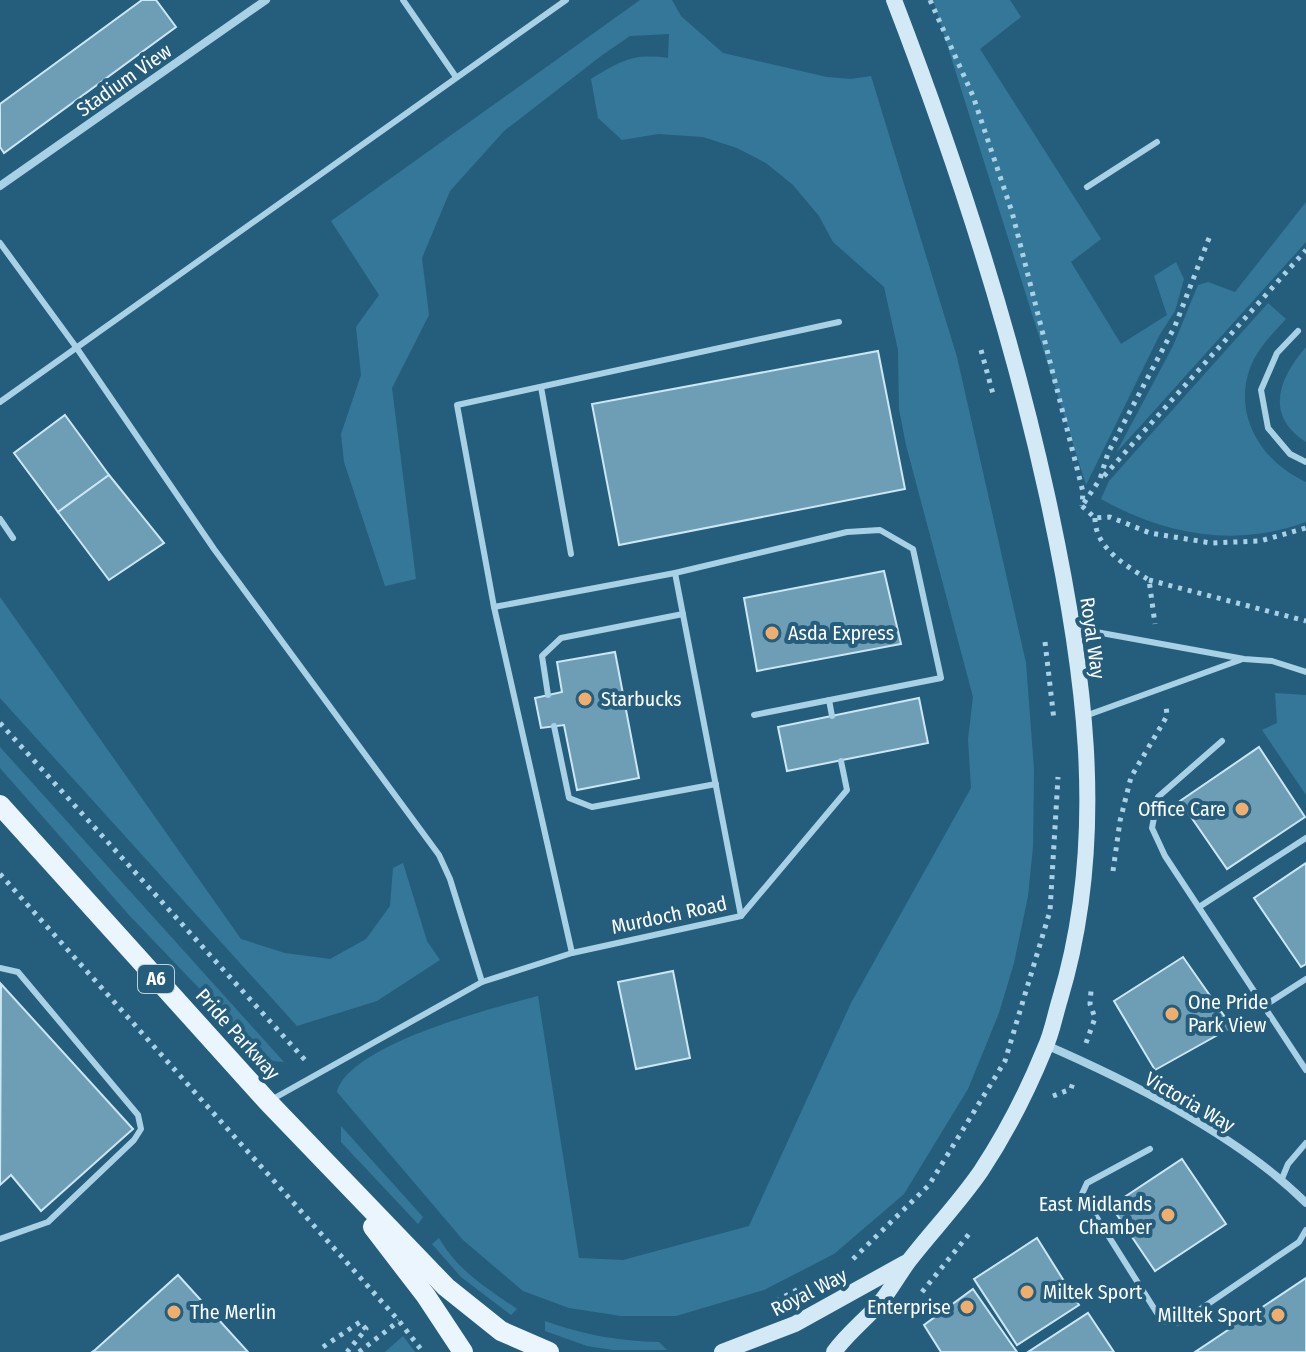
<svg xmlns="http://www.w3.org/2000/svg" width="1306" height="1352" font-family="'Fira Sans Condensed',sans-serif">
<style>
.green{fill:#357798}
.building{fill:#6e9db6;stroke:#cce7f4;stroke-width:2}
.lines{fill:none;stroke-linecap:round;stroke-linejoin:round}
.path{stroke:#a9d1e5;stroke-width:5;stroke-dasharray:4 6;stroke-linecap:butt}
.lane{stroke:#a9d1e5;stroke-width:6}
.street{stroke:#a9d1e5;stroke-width:8}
.secondary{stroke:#d3e9f5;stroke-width:16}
.primary{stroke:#eaf5fd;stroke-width:20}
.poi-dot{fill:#efae6e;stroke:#255e7d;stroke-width:3}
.labels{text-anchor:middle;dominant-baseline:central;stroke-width:8;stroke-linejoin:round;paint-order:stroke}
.shield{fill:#255e7d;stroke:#becfd8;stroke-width:2}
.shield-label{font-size:18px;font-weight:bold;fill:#fff}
.street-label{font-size:20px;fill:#fff;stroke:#255e7d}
.poi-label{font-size:20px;fill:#fff;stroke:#255e7d;text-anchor:start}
</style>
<rect width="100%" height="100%" fill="#255e7d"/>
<g class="green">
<path d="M640 0H672L681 16 723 53 827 77 851 79 871 76 957 357 1026 663 1034 769 1033 847 1028 896 1014 963 999 1013 968 1089 904 1194 834 1254 764 1290 676 1316H621L569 1308 523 1291 463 1240 337 1092C350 1044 493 1008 538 996L579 1258 623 1260 749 1226 851 1003 971 788 968 739 973 697 906 445 899 409 898 350 884 287 833 242 819 216 793 185 766 163 737 148 703 137 658 134 622 140 598 118 591 79C621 61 633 53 668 58L669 34 630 36 601 56 504 131 450 191 422 258 429 315 392 388 416 579 385 586 344 462 341 434 361 375 356 327 379 295 331 221Z"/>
<path d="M933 0H1010L1021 17 980 49 1101 239 1071 262 1121 344 1167 315 1154 276 1176 262 1184 279 1175 311 1159 336 1086 485Z"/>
<path d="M1306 202V242L1116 453 1173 346 1198 285 1208 282 1235 292Z"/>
<path d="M1268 303 1286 319C1275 331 1262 344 1254 359 1229 409 1259 461 1306 482V522C1236 548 1165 535 1101 499L1109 481Z"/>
<path d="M1306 347V442C1264 415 1279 378 1306 347Z"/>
<path d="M0 597 241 939 285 953 330 959 366 939 390 906 393 868 403 863 427 941 440 960 377 1001 297 1026 0 698Z"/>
<path d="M1275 693 1306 695V795L1262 730 1277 723Z"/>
<path d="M0 747 284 1062 273 1061 261 1053 129 915 0 768Z"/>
<path d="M341 1126 423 1217 418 1224 341 1142Z"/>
<path d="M439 1238C457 1270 488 1289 517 1309L511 1315 461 1277 432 1244Z"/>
<path d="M545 1321C584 1335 618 1341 659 1342L667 1350H613L587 1346 545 1331Z"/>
<path d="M403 1336 415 1352H385Z"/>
</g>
<g class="building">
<path d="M142 0H156L176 27 4 153 0 147V104Z"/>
<path d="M878 351 905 489 619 545 592 404Z"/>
<path d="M65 415 109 475 58 512 14 453Z"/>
<path d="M109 475 164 543 109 580 58 512Z"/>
<path d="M884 571 901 644 757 671 744 598Z"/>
<path d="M615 652 639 778 577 790 564 725 541 728 535 698 562 692 557 662Z"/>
<path d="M919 698 928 743 787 771 778 727Z"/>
<path d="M1259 747 1305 817 1227 869 1180 801Z"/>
<path d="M1306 863V964L1301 967 1254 898Z"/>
<path d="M1183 957 1232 1027 1155 1070 1114 1001Z"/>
<path d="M673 971 690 1058 636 1069 618 982Z"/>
<path d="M1 984 133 1129 41 1211 11 1175 0 1185Z"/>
<path d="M1182 1159 1226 1224 1155 1271 1111 1206Z"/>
<path d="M1037 1238 1079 1305 1017 1345 974 1279Z"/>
<path d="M178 1275 248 1352H92L95 1350Z"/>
<path d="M1306 1278V1352H1195Z"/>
<path d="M973 1289 1017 1352H941L924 1325Z"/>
<path d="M1088 1313 1114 1352H1028Z"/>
</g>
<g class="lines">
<g class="path">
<path d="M930 0 973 96 1012 212 1083 492 1082 506"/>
<path d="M981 350 993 394"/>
<path d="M1104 476 1306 250"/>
<path d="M1084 503 1100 479 1108 453 1175 326 1211 233"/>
<path d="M1082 506 1095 518 1110 517 1150 533 1211 543 1260 541 1306 528"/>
<path d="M1095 518C1095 548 1125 565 1149 580L1155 624"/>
<path d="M1149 580 1306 621"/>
<path d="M1045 642 1054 720"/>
<path d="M0 723 305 1060"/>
<path d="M1113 871 1120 821 1131 777 1167 716 1166 705"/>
<path d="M0 874 399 1321 423 1352"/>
<path d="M1086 1043 1095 1018 1090 1004 1091 991"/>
<path d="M1053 1096 1071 1089 1074 1079"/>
<path d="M853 1259 929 1185 1005 1061 1050 911 1058 777"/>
<path d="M922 1292 969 1234"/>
<path d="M776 1301 806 1285"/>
<path d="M323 1347 360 1322 366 1329 347 1352"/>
<path d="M359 1352 399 1321"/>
</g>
<g class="lane">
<path d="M403 0 456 77"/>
<path d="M1087 187 1157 142"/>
<path d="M0 243 76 347 214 549 439 855 450 879 482 982"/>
<path d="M1298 331 1277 353 1261 390 1268 428 1290 454 1306 462"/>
<path d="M541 387 571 554"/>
<path d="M0 402 566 0"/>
<path d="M0 519 13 538"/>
<path d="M675 573 741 916"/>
<path d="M494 607 675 573 847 532 880 530 913 549 941 678 754 715"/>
<path d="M1074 628 1244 659 1272 661 1306 672"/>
<path d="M548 695 542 656 561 638 683 614"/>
<path d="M829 700 832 716"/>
<path d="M1085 716 1240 660"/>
<path d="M554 726 569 798 592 807 716 784"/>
<path d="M1222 741 1158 797 1152 828 1165 856 1306 1070"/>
<path d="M1199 907 1306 838"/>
<path d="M572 953 494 607 457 405 839 322"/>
<path d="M0 968 18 972 138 1115 141 1129 134 1140 48 1222 0 1239"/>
<path d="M1264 1006 1306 979"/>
<path d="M271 1100 482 982 572 953 741 916 847 790 841 761"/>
<path d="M1150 1149 1087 1183 1082 1194 1162 1321 1180 1323 1299 1242 1306 1230"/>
<path d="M1281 1181 1288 1164 1306 1143"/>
</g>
<g class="street">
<path d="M0 186 266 0"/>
<path d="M1046 1045C1131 1082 1241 1138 1306 1203"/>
</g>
<g class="secondary">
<path d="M722 1352 795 1324 905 1263"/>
<path d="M834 1352C847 1334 864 1321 879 1304 890 1291 898 1276 908 1262 932 1231 959 1203 981 1171 1006 1133 1028 1090 1045 1048 1052 1033 1055 1015 1060 999 1110 834 1083 660 1047 495 1010 326 956 161 894 0"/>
</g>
<g class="primary">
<path d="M0 805 268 1102 446 1287 501 1331 549 1352"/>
<path d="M373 1227 426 1296 463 1352"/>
</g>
</g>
<g class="poi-dot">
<circle cx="772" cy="633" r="8"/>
<circle cx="585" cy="699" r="8"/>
<circle cx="1242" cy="809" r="8"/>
<circle cx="1172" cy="1014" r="8"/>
<circle cx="1168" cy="1215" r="8"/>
<circle cx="1027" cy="1292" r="8"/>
<circle cx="967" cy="1307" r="8"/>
<circle cx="174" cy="1312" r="8"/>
<circle cx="1278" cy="1315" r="8"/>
</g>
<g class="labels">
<rect class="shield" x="138" y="965" width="36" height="28" rx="6"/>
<g class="shield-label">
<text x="156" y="979">A6</text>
</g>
<g class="street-label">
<text transform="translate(124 80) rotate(-35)">Stadium View</text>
<text transform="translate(1093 638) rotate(82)">Royal Way</text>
<text transform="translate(669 915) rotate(-12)">Murdoch Road</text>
<text transform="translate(238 1034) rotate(48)">Pride Parkway</text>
<text transform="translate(1190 1102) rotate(30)">Victoria Way</text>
<text transform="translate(809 1292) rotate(-27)">Royal Way</text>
</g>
<g class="poi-label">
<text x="788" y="633">Asda Express</text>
<text x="601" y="699">Starbucks</text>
<text x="1226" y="809" text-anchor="end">Office Care</text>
<text x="1188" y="1002">One Pride<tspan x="1188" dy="23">Park View</tspan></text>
<text x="1152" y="1204" text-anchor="end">East Midlands<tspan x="1152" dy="23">Chamber</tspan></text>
<text x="1043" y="1292">Miltek Sport</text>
<text x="951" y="1307" text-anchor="end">Enterprise</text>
<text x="190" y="1312">The Merlin</text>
<text x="1262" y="1315" text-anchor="end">Milltek Sport</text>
</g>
</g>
</svg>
